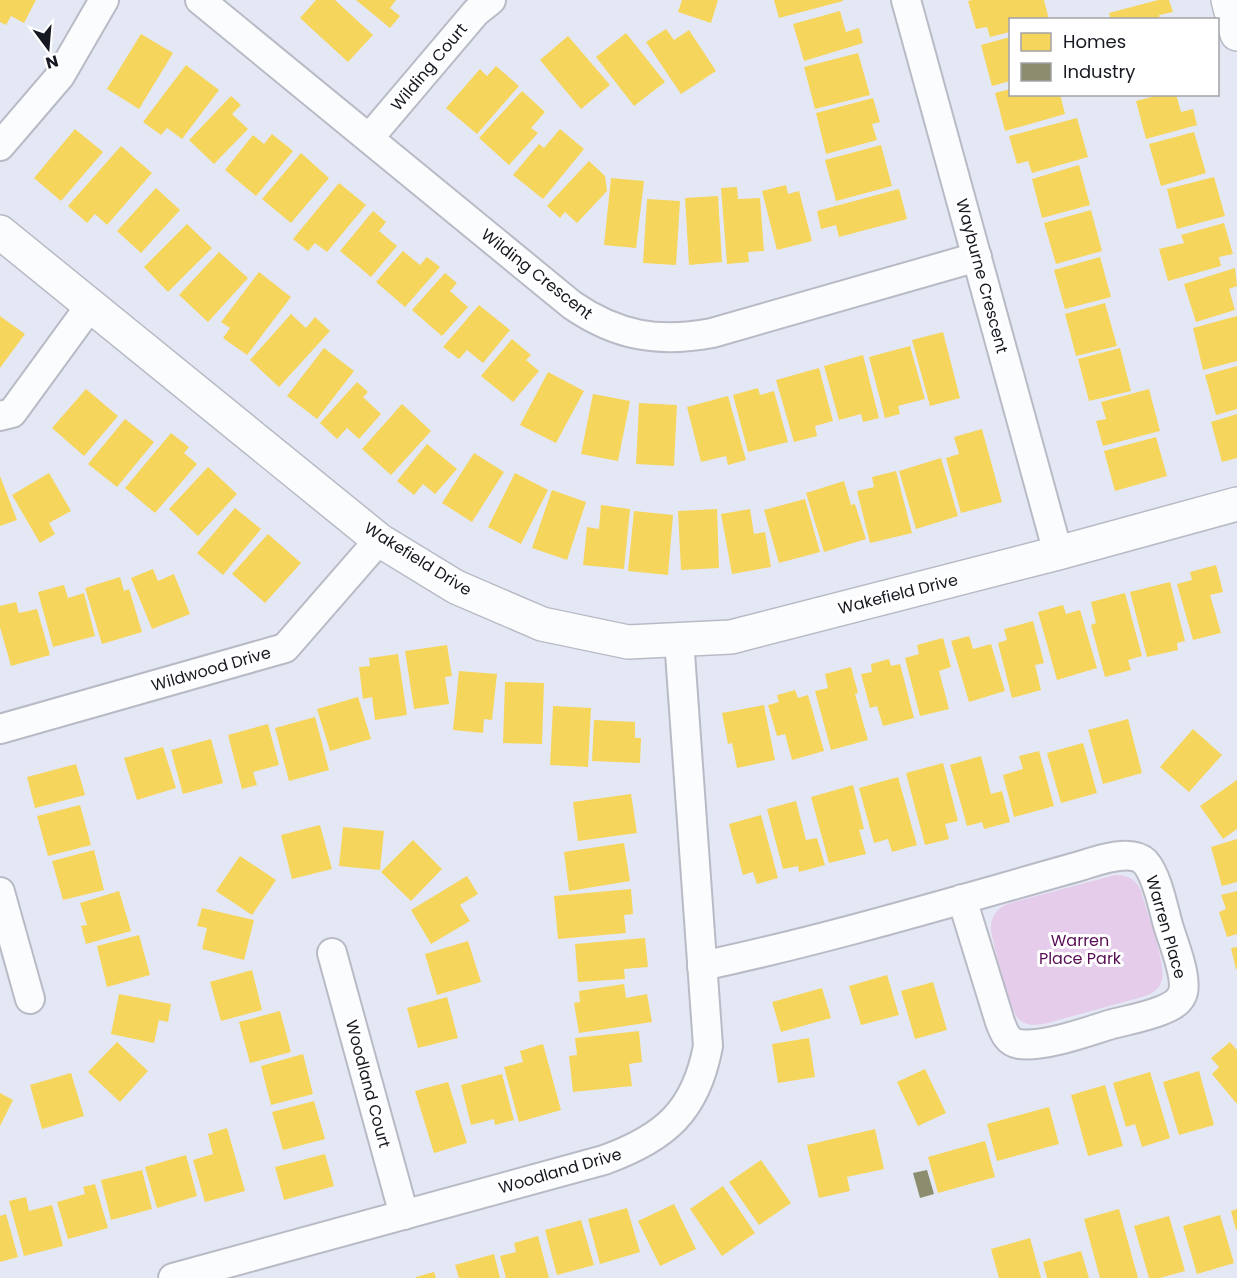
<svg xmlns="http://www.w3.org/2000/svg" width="1237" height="1278" font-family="Poppins,sans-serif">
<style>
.green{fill:#e5ccea}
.homes{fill:#f6d55c}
.industry{fill:#8c8c6e}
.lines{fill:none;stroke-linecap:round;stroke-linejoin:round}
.minor-casing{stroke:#b8bbc5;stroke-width:32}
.tertiary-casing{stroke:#b8bbc5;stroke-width:36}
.minor{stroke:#fbfcfe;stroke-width:28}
.tertiary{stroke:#fbfcfe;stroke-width:33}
.labels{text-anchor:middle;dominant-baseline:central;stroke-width:6;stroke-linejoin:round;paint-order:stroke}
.street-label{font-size:16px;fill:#161921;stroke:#fff}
.park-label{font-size:16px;fill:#570e55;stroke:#fff}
</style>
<rect width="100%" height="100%" fill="#e4e8f5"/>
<path class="green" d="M1115 875C1128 875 1136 879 1141 891 1146 910 1166 962 1162 979 1160 990 1151 994 1142 997L1044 1024C1036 1025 1028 1026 1021 1021 1008 1013 995 948 991 931 990 919 995 909 1007 904Z"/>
<g class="homes">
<path d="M0 0H36L24 23 11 16 6 25 0 22Z"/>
<path d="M316 0H335L373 35 348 62 300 18Z"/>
<path d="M356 0H396L390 8 400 16 390 28Z"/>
<path d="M682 0H718L711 23 678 12Z"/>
<path d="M774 0H843V1L779 18Z"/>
<path d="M972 0H1044L1049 20H1010V32L990 37 987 27 976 29 968 1Z"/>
<path d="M1158 0H1169L1173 12 1159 15 1160 20H1111L1109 13Z"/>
<path d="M840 11 846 32 859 28 863 43 804 61 793 24Z"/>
<path d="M666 29 674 40 689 30 716 71 681 94 646 42Z"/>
<path d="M626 33 665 82 634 106 596 57Z"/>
<path d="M141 34 173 53 139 109 107 89Z"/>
<path d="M568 36 610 85 581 109 540 60Z"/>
<path d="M1010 37V81L992 86 981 45Z"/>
<path d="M858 53 870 95 815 109 804 67Z"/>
<path d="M186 65 219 90 182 139 167 128 161 135 143 122Z"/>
<path d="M496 66 519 86 477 134 446 108 480 69 487 76Z"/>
<path d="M1010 89V94H1060L1065 114 1005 131 995 93Z"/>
<path d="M522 91 545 112 531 128 538 133 509 165 479 138Z"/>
<path d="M1163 94H1176L1181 112 1193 109 1197 125 1146 139 1136 101Z"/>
<path d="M231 96 241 105 232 114 248 129 214 164 189 140Z"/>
<path d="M873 98 880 122 872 124 877 140 826 154 816 113Z"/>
<path d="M1077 118 1088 157 1032 173 1028 161 1017 164 1009 136Z"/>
<path d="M75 129 103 152 61 201 34 178Z"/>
<path d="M560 129 584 149 543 199 513 175 539 144 544 148Z"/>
<path d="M1194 132 1206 173 1161 186 1149 144Z"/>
<path d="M272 134 293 151 256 196 225 170 253 135 264 144Z"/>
<path d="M881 145 892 186 836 201 825 160Z"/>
<path d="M121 146 152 173 107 225 95 214 87 223 68 206Z"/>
<path d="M301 153 329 178 291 223 262 199Z"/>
<path d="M589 161 605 176 607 191 577 223 565 212 560 218 547 206Z"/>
<path d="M1079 165 1090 205 1042 218 1032 179Z"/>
<path d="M1214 177 1225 216 1177 229 1167 189Z"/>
<path d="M611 178 644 181 636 248 604 245Z"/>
<path d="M339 183 366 205 327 252 315 243 308 251 293 239Z"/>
<path d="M786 185 788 194 799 191 812 241 777 250 762 191Z"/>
<path d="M737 187 738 199 760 198 764 251 748 252 749 262 727 264 721 188Z"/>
<path d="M156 188 180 210 141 253 117 231Z"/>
<path d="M899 189 907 219 839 237 836 225 821 229 817 211Z"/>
<path d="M718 196 722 262 689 265 685 198Z"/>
<path d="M647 199 680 201 676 265 643 263Z"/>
<path d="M1091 210 1102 251 1056 264 1044 223Z"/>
<path d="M373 211 386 222 379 231 397 246 371 277 340 251Z"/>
<path d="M1224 223 1233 254 1219 257 1221 266 1168 281 1159 249 1184 243 1181 235Z"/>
<path d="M187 224 212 248 168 292 144 267Z"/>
<path d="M403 251 420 265 427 257 440 267 405 307 376 282Z"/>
<path d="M219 252 248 278 208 322 179 295Z"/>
<path d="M1100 257 1111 297 1065 309 1054 270Z"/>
<path d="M1235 268 1237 286 1229 289 1235 310 1196 322 1184 284Z"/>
<path d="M259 272 291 297 247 355 223 338 230 328 221 322Z"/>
<path d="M445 273 457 283 450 291 468 307 442 336 412 310Z"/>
<path d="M1105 303 1117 346 1076 356 1065 314Z"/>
<path d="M479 305 510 330 483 363 467 350 459 359 443 347Z"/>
<path d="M291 314 306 328 315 317 330 331 279 387 250 360Z"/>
<path d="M0 316 25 334 0 368Z"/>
<path d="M1237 316V361L1203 370 1193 328Z"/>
<path d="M943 332 960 398 930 406 912 340Z"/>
<path d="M512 339 531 355 526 360 539 371 513 402 481 376Z"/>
<path d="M910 346 925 399 898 406 900 414 885 418 869 357Z"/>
<path d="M324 348 354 371 317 419 287 396Z"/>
<path d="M1120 348 1131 391 1089 401 1078 359Z"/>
<path d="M863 355 879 418 863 422 861 414 839 420 824 366Z"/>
<path d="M1237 366V409L1216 415 1205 375Z"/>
<path d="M819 368 833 421 815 426 817 436 794 442 776 380Z"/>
<path d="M548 372 584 391 556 443 520 425Z"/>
<path d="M357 382 368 392 363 397 381 414 359 439 347 428 337 439 320 423Z"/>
<path d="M758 388 760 395 774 391 788 442 748 452 733 395Z"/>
<path d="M86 389 118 416 84 456 52 428Z"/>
<path d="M1149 389 1160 431 1103 446 1096 421 1106 419 1101 402Z"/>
<path d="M593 394 630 401 618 461 581 454Z"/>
<path d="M728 396 746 460 728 465 726 456 701 462 687 407Z"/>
<path d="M639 403 677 405 674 466 636 464Z"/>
<path d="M402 404 431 431 391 475 362 449Z"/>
<path d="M1237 414V458L1222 462 1211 422Z"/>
<path d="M125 419 154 442 117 487 88 464Z"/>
<path d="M982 429 1002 502 961 513 946 458 959 454 954 437Z"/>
<path d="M171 433 189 447 184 453 197 464 155 513 125 488Z"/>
<path d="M1156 437 1167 476 1115 491 1104 451Z"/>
<path d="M427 444 457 469 435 494 423 484 414 495 397 481Z"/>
<path d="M474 453 504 472 472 522 442 503Z"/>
<path d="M941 458 958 516 916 529 899 471Z"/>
<path d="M208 467 237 494 198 536 169 509Z"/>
<path d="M896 471 912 533 870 543 857 491 874 487 872 477Z"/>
<path d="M49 473 71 511 49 523 55 534 40 543 12 495Z"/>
<path d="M515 473 548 490 521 544 488 527Z"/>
<path d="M0 476 17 520 0 526Z"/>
<path d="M844 481 851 505 855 504 866 539 824 552 806 493Z"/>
<path d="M552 490 586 502 567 560 532 548Z"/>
<path d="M805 499 820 552 779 563 764 510Z"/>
<path d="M601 505 630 509 624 569 583 565 587 527 599 529Z"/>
<path d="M235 508 261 529 223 575 197 553Z"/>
<path d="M717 509 719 568 681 570 678 511Z"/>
<path d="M750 509 754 534 765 532 771 567 732 574 721 514Z"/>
<path d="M634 511 673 515 668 575 628 571Z"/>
<path d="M268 534 301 563 265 603 232 574Z"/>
<path d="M1216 565 1223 592 1210 595 1221 633 1193 640 1177 584 1192 580 1190 572Z"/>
<path d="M153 569 158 581 174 574 190 614 152 629 131 578Z"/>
<path d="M120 577 124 591 129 589 142 632 102 644 85 588Z"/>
<path d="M1170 582 1185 641 1177 643 1178 650 1147 657 1130 592Z"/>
<path d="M64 585 68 598 84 593 95 636 53 647 38 592Z"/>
<path d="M1125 593 1142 656 1128 660 1131 670 1105 677 1091 625 1096 623 1091 602Z"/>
<path d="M16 602 19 613 37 609 50 655 11 666 0 627V606Z"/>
<path d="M1063 605 1066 614 1080 610 1097 668 1057 680 1038 612Z"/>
<path d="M1033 621 1044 663 1035 665 1041 690 1012 698 998 643 1007 640 1004 629Z"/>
<path d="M969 636 973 649 991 644 1005 691 969 702 951 641Z"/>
<path d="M943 638 951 667 939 671 949 709 920 716 905 658 919 654 917 645Z"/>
<path d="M447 645 452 676 445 677 449 704 414 709 405 651Z"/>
<path d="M398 654 407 715 375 720 372 697 363 699 359 667 370 666 369 658Z"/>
<path d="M889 659 891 666 900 664 914 718 883 726 877 706 870 708 861 674 872 672 871 664Z"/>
<path d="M851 667 858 693 855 694 868 740 831 750 815 691 828 688 825 674Z"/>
<path d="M459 671 497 674 492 720 484 719 483 733 453 730Z"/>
<path d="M505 682 544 683 542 744 503 743Z"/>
<path d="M795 690 798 698 808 695 824 751 792 760 785 734 777 736 768 705 779 702 777 695Z"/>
<path d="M358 697 371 739 330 751 317 709Z"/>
<path d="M764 705 775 760 737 768 732 743 728 744 722 713Z"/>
<path d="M553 706 591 708 588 767 550 765Z"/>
<path d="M315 717 329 770 289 781 275 728Z"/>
<path d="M1128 719 1142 773 1103 784 1088 730Z"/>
<path d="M594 720 635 722V738H641L640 763 592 761Z"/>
<path d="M268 724 279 765 253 772 257 785 242 789 228 735Z"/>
<path d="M1193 729 1222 755 1189 792 1160 767Z"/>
<path d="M211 739 223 783 183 794 171 750Z"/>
<path d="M1083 743 1097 793 1061 803 1047 753Z"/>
<path d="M163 747 176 788 137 800 124 758Z"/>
<path d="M1039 751 1054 806 1014 817 1003 775 1023 769 1019 756Z"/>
<path d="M981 756 991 794 1002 791 1010 822 984 829 982 822 967 826 950 765Z"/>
<path d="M943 763 958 821 945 824 949 839 925 845 906 773Z"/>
<path d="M76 764 85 795 35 808 27 777Z"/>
<path d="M898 777 917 845 892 852 888 839 874 843 859 788Z"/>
<path d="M1237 780V829L1223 839 1200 806Z"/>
<path d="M853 785 864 829 859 830 866 854 829 863 811 797Z"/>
<path d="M631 794 637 833 578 841 573 802Z"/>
<path d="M796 801 806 840 817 838 825 865 799 872 798 866 783 869 767 809Z"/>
<path d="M80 805 91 845 48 856 37 816Z"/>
<path d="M761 815 778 878 757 884 753 872 743 875 729 824Z"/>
<path d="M320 825 332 869 292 879 281 835Z"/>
<path d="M343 827 384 831 380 870 339 866Z"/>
<path d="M1237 839V882L1222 886 1211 847Z"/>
<path d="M413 840 442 869 411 901 381 872Z"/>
<path d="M624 843 630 881 569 891 564 852Z"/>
<path d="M94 850 104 890 63 900 52 861Z"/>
<path d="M240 856 276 880 252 915 216 891Z"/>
<path d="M467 876 478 894 460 905 470 921 431 944 411 910Z"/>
<path d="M631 889 633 914 624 915 626 933 558 939 554 896Z"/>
<path d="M119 891 131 931 86 944 81 926 87 925 80 903Z"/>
<path d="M1237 891V934L1227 937 1219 912 1226 909 1221 895Z"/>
<path d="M202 908 254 920 244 960 202 949 207 928 197 926Z"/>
<path d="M139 935 150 975 107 987 97 946Z"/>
<path d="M645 938 648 967 624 969 625 979 578 982 575 944Z"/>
<path d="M468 941 481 982 437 995 425 954Z"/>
<path d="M1237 947V969H1236L1231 948Z"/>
<path d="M252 970 262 1010 221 1021 210 982Z"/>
<path d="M887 975 899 1015 861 1025 849 986Z"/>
<path d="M933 982 947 1030 915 1039 901 991Z"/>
<path d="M624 984 626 998 647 994 652 1022 579 1033 574 1003 580 1002 579 991Z"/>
<path d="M822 988 831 1018 781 1032 772 1002Z"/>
<path d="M119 994 171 1004 168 1022 159 1020 154 1043 111 1034Z"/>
<path d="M447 997 458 1038 418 1048 407 1008Z"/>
<path d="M280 1011 291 1052 250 1063 239 1022Z"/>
<path d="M639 1031 642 1062 629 1064 632 1086 573 1092 569 1056 577 1055 575 1038Z"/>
<path d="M809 1038 815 1077 778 1083 772 1044Z"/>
<path d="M117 1042 148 1071 120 1102 88 1072Z"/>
<path d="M1230 1042 1237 1050V1104L1212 1074 1219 1067 1211 1058Z"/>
<path d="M543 1044 561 1110 519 1122 504 1067 523 1062 520 1051Z"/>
<path d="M303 1054 313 1094 271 1105 261 1066Z"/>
<path d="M925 1069 946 1113 918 1126 897 1082Z"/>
<path d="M1199 1071 1214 1125 1179 1135 1163 1082Z"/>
<path d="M1150 1072 1170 1138 1142 1147 1135 1124 1126 1127 1113 1083Z"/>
<path d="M71 1073 84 1116 42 1129 30 1085Z"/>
<path d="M502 1074 514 1120 495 1125 494 1119 471 1125 461 1085Z"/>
<path d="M448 1082 467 1143 434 1153 415 1091Z"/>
<path d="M1105 1085 1123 1146 1088 1156 1071 1095Z"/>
<path d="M0 1093 13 1100 0 1126Z"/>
<path d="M314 1101 325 1139 283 1150 272 1112Z"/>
<path d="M1049 1107 1059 1144 997 1161 987 1124Z"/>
<path d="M227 1128 245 1191 205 1202 193 1160 213 1154 208 1134Z"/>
<path d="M875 1129 884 1169 847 1177 850 1191 819 1198 807 1145Z"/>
<path d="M985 1141 995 1177 938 1193 928 1157Z"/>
<path d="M325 1154 334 1186 284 1200 275 1167Z"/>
<path d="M186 1155 197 1196 157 1208 145 1167Z"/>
<path d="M761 1160 791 1203 759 1225 729 1182Z"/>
<path d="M142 1170 152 1209 111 1220 101 1180Z"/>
<path d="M95 1184 108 1228 68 1239 57 1202 85 1194 83 1187Z"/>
<path d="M723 1186 755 1233 722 1256 690 1209Z"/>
<path d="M26 1197 29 1211 52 1205 63 1246 24 1256 9 1201Z"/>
<path d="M674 1204 696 1249 660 1266 638 1221Z"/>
<path d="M627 1208 640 1252 600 1264 588 1219Z"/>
<path d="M1119 1209 1138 1278H1100L1084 1219Z"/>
<path d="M1237 1209V1230H1236L1231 1211Z"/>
<path d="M6 1214 18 1257 0 1262V1216Z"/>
<path d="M1220 1215 1234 1263 1197 1274 1183 1226Z"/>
<path d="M1169 1216 1185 1271 1160 1278H1149L1134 1226Z"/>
<path d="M581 1220 594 1265 557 1275 545 1230Z"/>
<path d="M538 1236 549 1278H506L500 1256 516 1252 514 1243Z"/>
<path d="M1030 1238 1041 1278H999L991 1249Z"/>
<path d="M1081 1251 1089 1278H1047L1043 1262Z"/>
<path d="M494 1254 500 1278H459L455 1265Z"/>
<path d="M434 1272 436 1278H416V1277Z"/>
</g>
<path class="industry" d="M927 1170 934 1194 920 1198 913 1173Z"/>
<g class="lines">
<g class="minor-casing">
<g id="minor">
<path d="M200 0 572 305C617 336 658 343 712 333L977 257"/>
<path d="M906 0 1058 553"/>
<path d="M370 137 476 12 491 0"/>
<path d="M0 146 60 76 104 0"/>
<path d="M0 416 12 413 90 306"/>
<path d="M0 729 285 648 379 540"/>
<path d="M0 892 30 999"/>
<path d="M332 953 404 1215"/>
<path d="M702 966C829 939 955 901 1080 866 1096 861 1131 848 1145 862 1157 875 1163 907 1168 925 1173 942 1189 980 1182 995 1178 1004 1168 1008 1160 1011 1145 1017 1128 1020 1112 1024 1089 1031 1043 1048 1019 1044 1007 1042 1004 1032 1000 1022L962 899"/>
<path d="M173 1278 604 1160C665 1138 696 1111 708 1046L679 639"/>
</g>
</g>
<g class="tertiary-casing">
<g id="tertiary">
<path d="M1228 0 1237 34"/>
<path d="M0 232 379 540 456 587 542 624 628 642 731 637 1058 553 1237 504"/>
</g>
</g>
<use href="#minor" class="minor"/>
<use href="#tertiary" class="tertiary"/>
</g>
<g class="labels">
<g class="street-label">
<text transform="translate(429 67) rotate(-50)">Wilding Court</text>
<text transform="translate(537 274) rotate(38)">Wilding Crescent</text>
<text transform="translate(982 276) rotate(75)">Wayburne Crescent</text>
<text transform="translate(418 559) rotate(32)">Wakefield Drive</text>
<text transform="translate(898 594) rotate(-14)">Wakefield Drive</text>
<text transform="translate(211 669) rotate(-16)">Wildwood Drive</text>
<text transform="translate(1166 927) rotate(74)">Warren Place</text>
<text transform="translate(368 1084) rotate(75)">Woodland Court</text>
<text transform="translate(560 1171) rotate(-16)">Woodland Drive</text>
</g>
<g class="park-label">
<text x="1080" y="940">Warren<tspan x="1080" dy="18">Place Park</tspan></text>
</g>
</g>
<rect x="1009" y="18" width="210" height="78" fill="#ffffff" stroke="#a2a3a6" stroke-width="1.5"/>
<rect x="1021" y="33" width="30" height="18" fill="#f6d55c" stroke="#a2a3a6" stroke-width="1.5"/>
<text x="1063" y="48" font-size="18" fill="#161921">Homes</text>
<rect x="1021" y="63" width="30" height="18" fill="#8c8c6e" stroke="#a2a3a6" stroke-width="1.5"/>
<text x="1063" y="78" font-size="18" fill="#161921">Industry</text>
<g transform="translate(48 48) rotate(164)" stroke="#ffffff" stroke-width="4.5" paint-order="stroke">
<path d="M0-4.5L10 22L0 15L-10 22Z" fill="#161921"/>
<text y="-9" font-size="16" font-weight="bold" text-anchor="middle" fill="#161921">N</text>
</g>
</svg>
